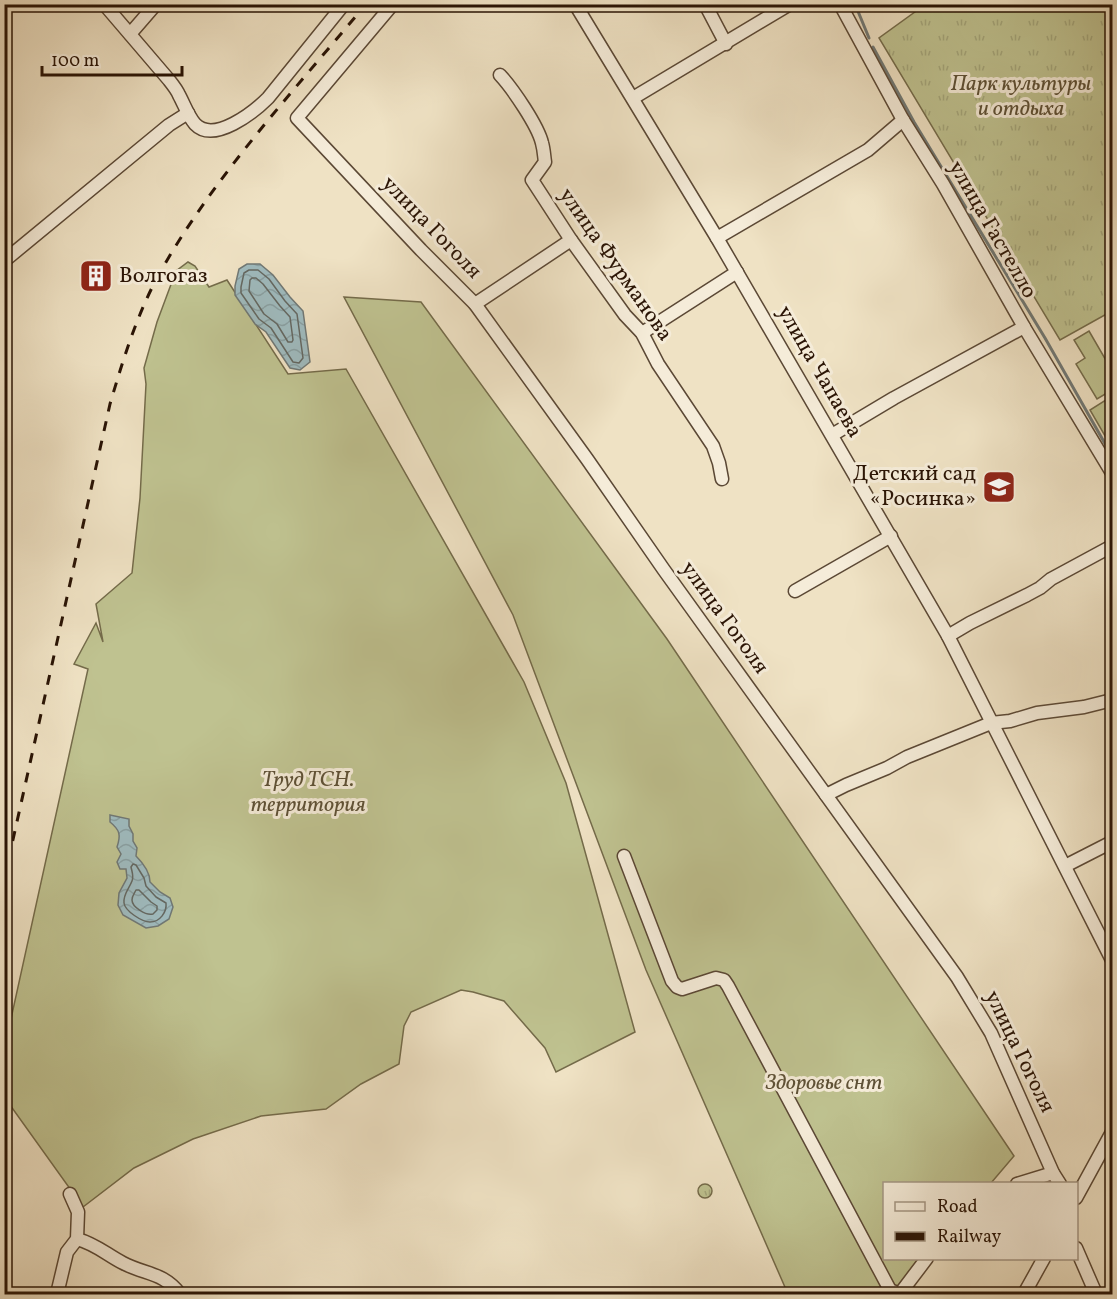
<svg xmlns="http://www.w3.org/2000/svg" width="1117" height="1299" font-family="Vollkorn,serif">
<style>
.grass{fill:url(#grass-tufts);stroke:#746b4a;stroke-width:1.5}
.garden{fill:#bfc290;stroke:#746b4a;stroke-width:1.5}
.water{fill:url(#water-waves);stroke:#707875;stroke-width:1.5}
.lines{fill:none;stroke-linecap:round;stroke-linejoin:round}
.shore{stroke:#646862;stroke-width:1.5}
.stream{stroke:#707875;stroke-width:3}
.minor-casing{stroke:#5b4835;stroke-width:15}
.minor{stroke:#f5ecd9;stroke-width:12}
.rail{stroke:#2a1405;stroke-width:3;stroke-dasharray:10 10;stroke-linecap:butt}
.labels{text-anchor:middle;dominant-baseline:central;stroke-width:6;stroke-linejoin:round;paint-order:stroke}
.park-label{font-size:22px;font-style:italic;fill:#5e5136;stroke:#f5ecd9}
.street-label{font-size:22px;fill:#2a1405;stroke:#f5ecd9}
.poi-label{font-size:22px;fill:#2a1405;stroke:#f5ecd9;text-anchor:start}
</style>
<defs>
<pattern id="grass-tufts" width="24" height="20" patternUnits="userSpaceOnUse" patternTransform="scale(1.5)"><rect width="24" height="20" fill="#bfc290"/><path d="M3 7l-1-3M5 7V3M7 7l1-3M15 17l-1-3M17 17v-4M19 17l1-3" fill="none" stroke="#a4a67b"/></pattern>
<pattern id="water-waves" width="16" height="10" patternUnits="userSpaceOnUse" patternTransform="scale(1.5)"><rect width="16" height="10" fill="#9fbbbf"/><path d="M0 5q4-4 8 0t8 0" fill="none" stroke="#89a0a3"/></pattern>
</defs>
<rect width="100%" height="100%" fill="#efe2c4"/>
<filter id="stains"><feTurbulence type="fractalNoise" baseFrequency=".00333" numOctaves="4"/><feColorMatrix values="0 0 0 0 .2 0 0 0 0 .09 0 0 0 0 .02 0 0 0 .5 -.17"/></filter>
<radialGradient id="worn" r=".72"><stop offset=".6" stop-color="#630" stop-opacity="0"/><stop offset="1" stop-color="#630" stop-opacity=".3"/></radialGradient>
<g class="grass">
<path d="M926 4 1112 5V311L1060 340 879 38Z"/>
<circle cx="705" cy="1191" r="7"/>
</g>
<g class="garden">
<path d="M188 262 195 266 209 287 227 280 288 374 346 369 524 682 566 783 635 1032 556 1072 545 1048 504 1001 473 992 461 990 411 1012 404 1026 399 1064 361 1084 326 1109 261 1116 193 1139 134 1168 83 1207 5 1098V1046L88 669 74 664 96 623 103 642 96 604 132 573 140 498 146 384 144 368 157 322 176 271Z"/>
<path d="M344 297 421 302 667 639 1014 1156 991 1183 884 1184V1258L928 1259 898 1294H788L646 970 513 615Z"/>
<path d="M1089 331 1111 369 1112 368V380L1111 381 1112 390 1097 399 1076 364 1085 358 1074 340Z"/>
<path d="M1112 396V448L1090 410Z"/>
</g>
<g class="water">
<path d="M247 264H260L273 275 290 297 303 311 310 362 300 370 290 368 266 332 255 324 235 295V286L239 269Z"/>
<path d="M110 815 129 819V826L133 834V841L137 848 136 856C143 863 150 872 150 882L160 892 170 898 173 907 169 919 158 926 146 928 123 915 118 905 119 893 127 878 126 869H120L117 862 121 854 117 847C121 835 120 830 110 822Z"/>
</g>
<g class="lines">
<g class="shore">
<path d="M258 270 269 279 285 301 297 314 303 358 299 363 293 362 271 328 259 319 241 293V287L244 273 249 270Z"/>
<path d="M252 278H256L263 284 280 306 290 317 293 340 292 342H288L277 324 264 314 249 291 250 280Z"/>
<path d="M133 864 136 865 144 878 146 886 156 897 166 903C167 912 160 922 150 922 142 922 125 911 124 903 123 894 129 889 132 881 134 876 132 872 131 867Z"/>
<path d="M136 890H139L151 902 157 906V910C156 911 154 913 153 914 146 916 132 907 132 900 132 896 134 894 136 890Z"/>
</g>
<g class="stream">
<path d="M855 4 869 38"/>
<path d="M873 47 914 122 1045 338 1112 456"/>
</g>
<g class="minor-casing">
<g id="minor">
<path d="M104 4 169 80C173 85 177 90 179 95 184 104 188 116 195 124 214 144 254 112 268 98L344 4"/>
<path d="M393 4 297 118 421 250 475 304 587 459 664 570 957 977 991 1033 1053 1173 1060 1184"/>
<path d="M575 4 717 238 948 636 1112 960"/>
<path d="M705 4 726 44"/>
<path d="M840 4 903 120 943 184 1024 327 1112 473"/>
<path d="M130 34 156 4"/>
<path d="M500 75C513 89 538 126 542 143 544 150 544 156 545 162L532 180 571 240 625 315 642 333 658 364 713 446 719 463 722 479"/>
<path d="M633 98 790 4"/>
<path d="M717 238 868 150 903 120"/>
<path d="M4 261 169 125 188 113"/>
<path d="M475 304 571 240"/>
<path d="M642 333 737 272"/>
<path d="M832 435 894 398 1024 327"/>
<path d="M795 591 891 536"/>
<path d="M948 636 970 623 1027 595 1040 588 1051 579 1112 546"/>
<path d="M826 795 846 785 887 768 907 757 991 723 1010 721 1037 713 1084 707 1112 700"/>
<path d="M624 856 672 981 677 987 682 989 716 978 724 980 728 986 890 1290 897 1293 902 1291 927 1258"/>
<path d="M1065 866 1112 842"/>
<path d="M1017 1184 1053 1173"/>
<path d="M1076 1198 1112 1132"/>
<path d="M77 1239C96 1244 107 1255 123 1263 146 1275 163 1272 180 1294"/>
<path d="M1076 1248 1096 1294"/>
<path d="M57 1294 67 1252 77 1239 78 1212 70 1194"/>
<path d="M1024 1294 1044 1258"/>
</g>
</g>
<use href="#minor" class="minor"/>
<path class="rail" d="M4 880 110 404C123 360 136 317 158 276 213 177 294 91 366 4"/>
</g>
<defs>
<g id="building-square" transform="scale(1.725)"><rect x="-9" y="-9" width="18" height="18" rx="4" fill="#8f2418" stroke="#f5ecd9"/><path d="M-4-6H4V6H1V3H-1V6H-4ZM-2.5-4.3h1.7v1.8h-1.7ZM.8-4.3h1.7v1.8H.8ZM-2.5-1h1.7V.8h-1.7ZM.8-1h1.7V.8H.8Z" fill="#fff"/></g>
<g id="school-square" transform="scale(1.725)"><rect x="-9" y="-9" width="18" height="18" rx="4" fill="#8f2418" stroke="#f5ecd9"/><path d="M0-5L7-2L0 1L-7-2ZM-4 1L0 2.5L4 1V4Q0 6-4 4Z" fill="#fff"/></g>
</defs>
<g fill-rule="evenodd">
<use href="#building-square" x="96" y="276"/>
<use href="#school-square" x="999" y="487"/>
</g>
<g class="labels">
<g class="park-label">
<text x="1021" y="84">Парк культуры<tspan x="1021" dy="25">и отдыха</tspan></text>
<text x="308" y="780">Труд ТСН.<tspan x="308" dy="25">территория</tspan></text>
<text x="824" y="1083">Здоровье снт</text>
</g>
<g class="street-label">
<text transform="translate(431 228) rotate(46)">улица Гоголя</text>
<text transform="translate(992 230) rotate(60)">улица Гастелло</text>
<text transform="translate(615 265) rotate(55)">улица Фурманова</text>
<text transform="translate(819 372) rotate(60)">улица Чапаева</text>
<text transform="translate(724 618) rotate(54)">улица Гоголя</text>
<text transform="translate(1019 1052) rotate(64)">улица Гоголя</text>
</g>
<g class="poi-label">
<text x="119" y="276">Волгогаз</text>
<text x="976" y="474" text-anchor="end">Детский сад<tspan x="976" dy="25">«Росинка»</tspan></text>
</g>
</g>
<rect width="1117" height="1299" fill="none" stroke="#efe2c4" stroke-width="24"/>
<rect x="6" y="6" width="1105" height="1287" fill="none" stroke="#2a1405" stroke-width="3"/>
<rect x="12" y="12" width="1093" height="1275" fill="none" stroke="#2a1405" stroke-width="1.5"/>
<rect x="883" y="1182" width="195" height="78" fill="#f5ecd9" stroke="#a49684" stroke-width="1.5"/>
<rect x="895" y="1202" width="30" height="9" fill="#f5ecd9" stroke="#a49684" stroke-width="1.5"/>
<text x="937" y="1212" font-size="18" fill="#2a1405">Road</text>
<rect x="895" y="1232" width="30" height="9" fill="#2a1405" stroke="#a49684" stroke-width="1.5"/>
<text x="937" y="1242" font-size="18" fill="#2a1405">Railway</text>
<path d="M42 66v9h140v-9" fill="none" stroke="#2a1405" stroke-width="3"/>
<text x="51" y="66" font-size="18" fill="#2a1405" stroke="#f5ecd9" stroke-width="4.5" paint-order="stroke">100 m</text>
<rect width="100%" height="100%" filter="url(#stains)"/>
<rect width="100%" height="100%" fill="url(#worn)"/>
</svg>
